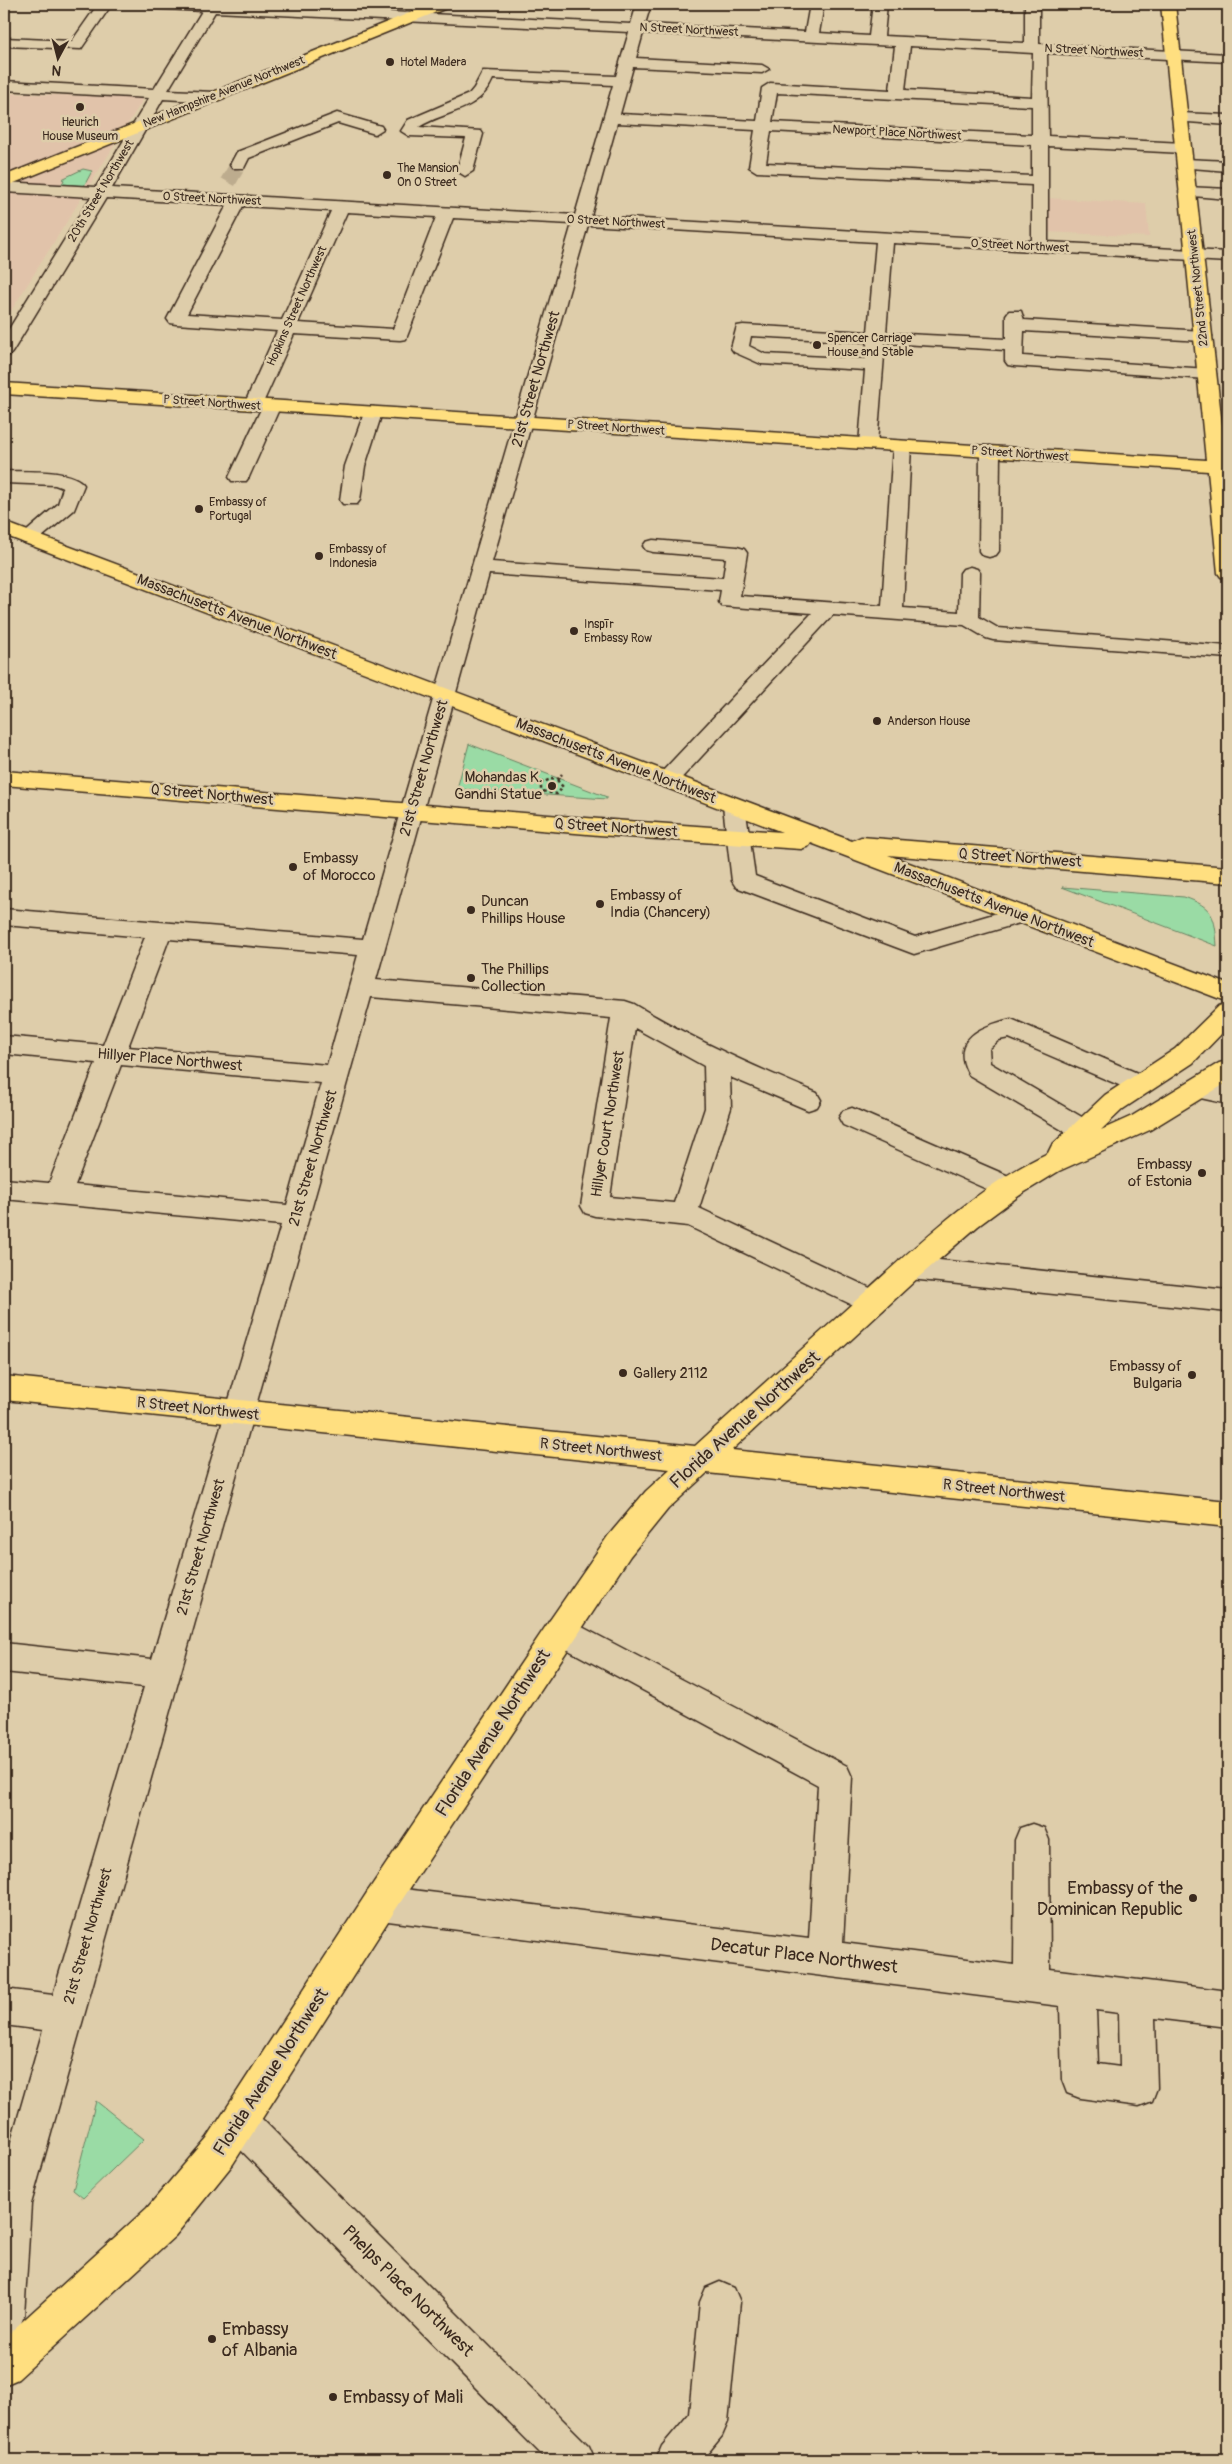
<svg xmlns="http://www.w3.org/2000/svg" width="1232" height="2464" font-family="Pangolin,sans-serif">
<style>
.built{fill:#e1c3aa}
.green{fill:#9adba5;stroke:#6a8262}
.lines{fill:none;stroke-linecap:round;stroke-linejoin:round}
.minor-tunnel{stroke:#bdac8e;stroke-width:16;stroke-dasharray:16 8;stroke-linecap:butt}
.minor-casing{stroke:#3b2a1e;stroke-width:3}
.major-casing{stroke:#3b2a1e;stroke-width:3}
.path{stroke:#3b2a1e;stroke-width:2.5;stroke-dasharray:3 3;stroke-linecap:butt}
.minor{fill:#decdaa;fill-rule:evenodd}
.major{fill:#ffdf80;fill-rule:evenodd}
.poi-dot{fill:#3b2a1e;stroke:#decdaa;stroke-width:2}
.labels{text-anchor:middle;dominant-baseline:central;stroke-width:5;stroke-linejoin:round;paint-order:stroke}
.far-street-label{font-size:12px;fill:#3b2a1e;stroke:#decdaa}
.far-poi-label{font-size:12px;fill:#3b2a1e;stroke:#decdaa;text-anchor:start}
.street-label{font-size:15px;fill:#3b2a1e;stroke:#decdaa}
.poi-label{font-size:15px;fill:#3b2a1e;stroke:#decdaa;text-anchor:start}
.near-street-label{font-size:18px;fill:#3b2a1e;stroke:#decdaa}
.near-poi-label{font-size:18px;fill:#3b2a1e;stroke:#decdaa;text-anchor:start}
</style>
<rect width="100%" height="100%" fill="#decdaa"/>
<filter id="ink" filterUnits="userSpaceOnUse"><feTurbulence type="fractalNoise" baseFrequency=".02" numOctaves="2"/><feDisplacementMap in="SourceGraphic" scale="10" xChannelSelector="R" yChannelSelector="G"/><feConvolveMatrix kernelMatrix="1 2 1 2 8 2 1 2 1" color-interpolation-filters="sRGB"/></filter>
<g filter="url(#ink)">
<g class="built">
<path d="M4 93 144 98 4 322Z"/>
<path d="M1046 198 1146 204 1149 237 1047 232Z"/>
</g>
<g class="green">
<path d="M83 169 92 171 84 186 62 184 64 180 62 179Z"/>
<path d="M469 744 607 797V799L457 789Z"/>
<path d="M1062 887 1184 897C1214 907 1215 917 1217 946Z"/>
<path d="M96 2101 144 2139 83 2198 73 2190Z"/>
</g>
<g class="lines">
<path class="minor-tunnel" d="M228 182 238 165"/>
<g class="minor-casing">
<g id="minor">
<path d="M98 4H112L81 49 4 46V38L72 41Z"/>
<path d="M143 4H230L631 24 637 4H651L645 24 805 32 810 4H824L819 33 869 36 873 4H887L884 36 1025 43V4H1039V44L1228 54V62L1047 53 1048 136 1183 143 1191 148 1183 153 1048 146V242L1228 252V262L893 243 886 333 1006 339V315L1009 311H1021L1024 320 1203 331 1209 332 1212 336 1209 340 1203 341 1024 331 1023 356 1207 369 1213 370 1216 374 1213 378 1207 379 1014 366 1008 365 1005 361V350L885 343 877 444 875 448H861L859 444 865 370 761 364 734 352 731 348 737 326 743 325 868 332 876 242 588 225 492 562 723 578 726 558 653 552 646 550 643 546 646 542 653 540 737 547 744 549 747 553 740 596 882 606 893 446 895 442H909L911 446 903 608 959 612 960 573 963 569 970 567 977 569 980 573 979 617 998 628 1228 646V658L993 640 986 638 964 625 833 615 675 785 667 787 659 785 656 780 659 775 812 613 722 606 719 602 721 590 489 574 376 980 625 1001 634 1004C694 1040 753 1066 817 1093L821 1100 817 1107 808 1110 730 1077 731 1108 699 1208 883 1294 887 1302 883 1310 873 1313 863 1310 688 1226 595 1216 585 1213 581 1206 611 1018 371 997 31 2204 24 2316 18 2330 4 2336V2166L43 2030 4 2025V1989L53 1995 144 1687 4 1672V1643L152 1659 281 1225 4 1199V1179L49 1183 96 1063 4 1054V1036L103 1045 145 937 4 925V909L363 939 572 224 453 218 406 339 400 340 294 334 262 405 260 409H246L244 405 277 331 176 324 170 323 167 319 227 205 106 198 13 351 10 355 4 356V337L91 197 4 192V182L96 187 149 98 4 90V81L154 89 202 11 150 8ZM215 12 629 32 616 76 483 71 474 88 469 94 408 120 401 131 409 136 466 138 457 171 465 176 473 171 483 134 481 131 419 127C446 110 479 112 493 79L613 85 575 215 112 188 163 99 214 102 222 97 214 92 168 90ZM643 33 895 46 890 90 770 83 762 88 757 121 620 114 633 67 762 73 769 69 762 65 636 58ZM910 46 1033 53 1032 97 905 90ZM777 93 1032 106V135L772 122ZM617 123 755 130 749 167 757 172 1032 185V241L591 216ZM771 131 1032 145V176L766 163ZM243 206 331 211 282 320 187 314ZM347 212 436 217 393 329 298 323ZM751 336 867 342 866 359 765 354 749 346ZM169 939 358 955 327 1065 128 1047ZM635 1028 704 1066 705 1108 674 1203 610 1197ZM121 1065 321 1083 287 1205 75 1185Z"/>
<path d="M337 113 381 126 383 129 375 134 338 123 249 158 244 168H232L230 165 237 152Z"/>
<path d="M1180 113 1228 115V125L1175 121 1172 118 1175 115Z"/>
<path d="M1185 159 1228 161V171L1179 167 1177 164 1179 161Z"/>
<path d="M1187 187 1228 189V199L1181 195 1179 192 1181 189Z"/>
<path d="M271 401 278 403 280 407 249 477 246 481H232L229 477 262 407 264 403Z"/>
<path d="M373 407 380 409 382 413 365 466 360 500 357 504H343L340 500 345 466 364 413 366 409Z"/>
<path d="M990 446 997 448 1000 452 999 551 996 555 989 557 982 555 979 551 980 452 983 448Z"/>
<path d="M4 471C23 472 72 468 84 485L74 510 36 542 29 544 22 542 19 538 58 504 63 488 55 485 4 483Z"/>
<path d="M734 799 742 801 745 806 755 876 915 937 1021 906 1030 908 1033 914 1030 920 914 954 736 887 732 881 723 806 726 801Z"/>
<path d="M1011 1019 1149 1078 1153 1085 1149 1092 1140 1094 1009 1038 999 1040 989 1049 990 1063 1092 1123 1096 1130 1092 1137 1083 1140 1074 1137 969 1075C948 1038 983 1026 1011 1019Z"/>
<path d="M1200 1079 1228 1086V1104L1191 1096 1187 1089 1191 1082Z"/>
<path d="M852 1108 1020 1181 1024 1188 1020 1195 1010 1198 1000 1195 843 1125 839 1118 843 1111Z"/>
<path d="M910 1257 1228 1290V1312L910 1279 900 1276 896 1268 900 1260Z"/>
<path d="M561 1616 847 1766 852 1777 843 1943 1014 1965 1015 1840 1020 1828 1032 1824 1044 1828 1049 1840 1050 1969 1228 1991V2027L1155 2018 1157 2088 1152 2101 1139 2106 1080 2098 1067 2093 1062 2080 1060 2006 380 1920 368 1915 363 1903 368 1891 380 1886 809 1939 818 1785 550 1640 545 1630 550 1620ZM1096 2010 1119 2013 1120 2067 1098 2064Z"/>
<path d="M240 2104 253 2110 589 2446 595 2460H547L227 2136 221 2123 227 2110Z"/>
<path d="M720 2282 734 2288 740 2302 728 2422 722 2436 702 2460H656L662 2446 689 2414 700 2302 706 2288Z"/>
</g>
</g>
<g class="major-casing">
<g id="major">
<path d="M432 4H451L449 7 4 187V176Z"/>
<path d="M1161 4H1175L1226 461H1228V579L1221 577 1218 573 1208 471 4 394V383L1206 460Z"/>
<path d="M4 522 852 841 861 837 1228 867V883L888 855 1228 984V1002L811 843 809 846 801 849 599 835 4 785V771L599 819 782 832 4 535Z"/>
<path d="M1228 1003V1027L1193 1063 1123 1109 1101 1130 1132 1116 1219 1063 1228 1061V1082L1150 1130 1059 1171 1020 1195 978 1226 920 1276 732 1450 1228 1501V1527L707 1473 668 1509 630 1556 392 1915 233 2164 175 2236 18 2379 4 2385V2338L147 2208 207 2138 368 1891 550 1620 608 1536 646 1491 670 1469 4 1400V1376L695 1446C751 1395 808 1344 864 1293 919 1243 981 1184 1048 1153L1052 1145 1105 1095 1175 1049 1219 1006Z"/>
</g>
</g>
<g class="path">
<path d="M551 779 557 780 563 787 557 794 541 791V783Z"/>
<path d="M557 780 562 774"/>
</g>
<use href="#minor" class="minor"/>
<use href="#major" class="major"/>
</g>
</g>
<g class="poi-dot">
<circle cx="390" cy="62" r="5"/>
<circle cx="80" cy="107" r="5"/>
<circle cx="387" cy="175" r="5"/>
<circle cx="817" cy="345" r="5"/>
<circle cx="199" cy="509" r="5"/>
<circle cx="319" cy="556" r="5"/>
<circle cx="574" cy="631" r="5"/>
<circle cx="877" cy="721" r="5"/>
<circle cx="552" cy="786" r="5"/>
<circle cx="293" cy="867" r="5"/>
<circle cx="600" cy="904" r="5"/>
<circle cx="471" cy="910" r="5"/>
<circle cx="471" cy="978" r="5"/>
<circle cx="1202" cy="1173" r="5"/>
<circle cx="623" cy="1373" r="5"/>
<circle cx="1192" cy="1375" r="5"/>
<circle cx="1193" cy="1898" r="5"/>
<circle cx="212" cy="2339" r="5"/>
<circle cx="333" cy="2397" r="5"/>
</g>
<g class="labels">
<g class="far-street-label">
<text transform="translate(689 30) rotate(3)">N Street Northwest</text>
<text transform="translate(1094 51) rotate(3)">N Street Northwest</text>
<text transform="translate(224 92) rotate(-22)">New Hampshire Avenue Northwest</text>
<text transform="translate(897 133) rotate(3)">Newport Place Northwest</text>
<text transform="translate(101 191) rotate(-59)">20th Street Northwest</text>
<text transform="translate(212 199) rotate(3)">O Street Northwest</text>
<text transform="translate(616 222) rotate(3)">O Street Northwest</text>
<text transform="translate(1020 246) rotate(3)">O Street Northwest</text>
<text transform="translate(1198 288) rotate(-96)">22nd Street Northwest</text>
<text transform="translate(297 306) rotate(-66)">Hopkins Street Northwest</text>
<text transform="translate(212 403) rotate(4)">P Street Northwest</text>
<text transform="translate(616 428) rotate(4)">P Street Northwest</text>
<text transform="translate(1020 454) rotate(4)">P Street Northwest</text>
</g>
<g class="far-poi-label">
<text x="400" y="62">Hotel Madera</text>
<text x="80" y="122" text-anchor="middle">Heurich<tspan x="80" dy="14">House Museum</tspan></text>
<text x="397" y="168">The Mansion<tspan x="397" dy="14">On O Street</tspan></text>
<text x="827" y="338">Spencer Carriage<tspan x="827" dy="14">House and Stable</tspan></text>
<text x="209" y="502">Embassy of<tspan x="209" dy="14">Portugal</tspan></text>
<text x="329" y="549">Embassy of<tspan x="329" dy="14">Indonesia</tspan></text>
<text x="584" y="624">Inspīr<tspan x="584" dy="14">Embassy Row</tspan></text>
<text x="887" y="721">Anderson House</text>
</g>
<g class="street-label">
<text transform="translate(536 379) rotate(-74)">21st Street Northwest</text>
<text transform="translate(237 617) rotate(21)">Massachusetts Avenue Northwest</text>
<text transform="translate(616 761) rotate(21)">Massachusetts Avenue Northwest</text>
<text transform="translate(424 768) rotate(-74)">21st Street Northwest</text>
<text transform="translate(212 795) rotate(5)">Q Street Northwest</text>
<text transform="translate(616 828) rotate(4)">Q Street Northwest</text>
<text transform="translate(1020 858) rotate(4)">Q Street Northwest</text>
<text transform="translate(994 905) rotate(21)">Massachusetts Avenue Northwest</text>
<text transform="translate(170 1060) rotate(5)">Hillyer Place Northwest</text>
<text transform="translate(608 1124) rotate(-81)">Hillyer Court Northwest</text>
<text transform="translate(313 1158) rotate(-74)">21st Street Northwest</text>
<text transform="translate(198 1409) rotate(6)">R Street Northwest</text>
<text transform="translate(601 1450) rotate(6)">R Street Northwest</text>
<text transform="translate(1004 1491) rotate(6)">R Street Northwest</text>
<text transform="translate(201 1547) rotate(-74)">21st Street Northwest</text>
<text transform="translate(88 1936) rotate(-74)">21st Street Northwest</text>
</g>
<g class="poi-label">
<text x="542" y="777" text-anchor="end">Mohandas K.<tspan x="542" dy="17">Gandhi Statue</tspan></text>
<text x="303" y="858">Embassy<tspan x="303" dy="17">of Morocco</tspan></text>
<text x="610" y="895">Embassy of<tspan x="610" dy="17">India (Chancery)</tspan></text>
<text x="481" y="901">Duncan<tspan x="481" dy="17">Phillips House</tspan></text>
<text x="481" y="969">The Phillips<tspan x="481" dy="17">Collection</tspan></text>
<text x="1192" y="1164" text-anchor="end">Embassy<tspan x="1192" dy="17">of Estonia</tspan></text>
<text x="1182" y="1366" text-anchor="end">Embassy of<tspan x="1182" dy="17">Bulgaria</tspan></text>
<text x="633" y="1373">Gallery 2112</text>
</g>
<g class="near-street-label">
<text transform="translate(745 1420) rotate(-42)">Florida Avenue Northwest</text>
<text transform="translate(493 1733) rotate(-57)">Florida Avenue Northwest</text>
<text transform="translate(804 1956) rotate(7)">Decatur Place Northwest</text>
<text transform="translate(271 2072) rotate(-57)">Florida Avenue Northwest</text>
<text transform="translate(408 2291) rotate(45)">Phelps Place Northwest</text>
</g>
<g class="near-poi-label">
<text x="1183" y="1888" text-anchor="end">Embassy of the<tspan x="1183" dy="21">Dominican Republic</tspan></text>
<text x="222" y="2329">Embassy<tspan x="222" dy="21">of Albania</tspan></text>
<text x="343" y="2397">Embassy of Mali</text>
</g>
</g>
<rect width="1232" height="2464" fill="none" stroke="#decdaa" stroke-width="20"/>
<rect x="10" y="10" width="1212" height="2444" fill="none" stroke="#3b2a1e" stroke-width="2" filter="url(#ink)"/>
<g transform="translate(58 58) rotate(187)" stroke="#decdaa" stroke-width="4" paint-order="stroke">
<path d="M0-4L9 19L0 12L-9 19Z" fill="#3b2a1e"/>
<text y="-8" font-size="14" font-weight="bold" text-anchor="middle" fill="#3b2a1e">N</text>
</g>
</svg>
